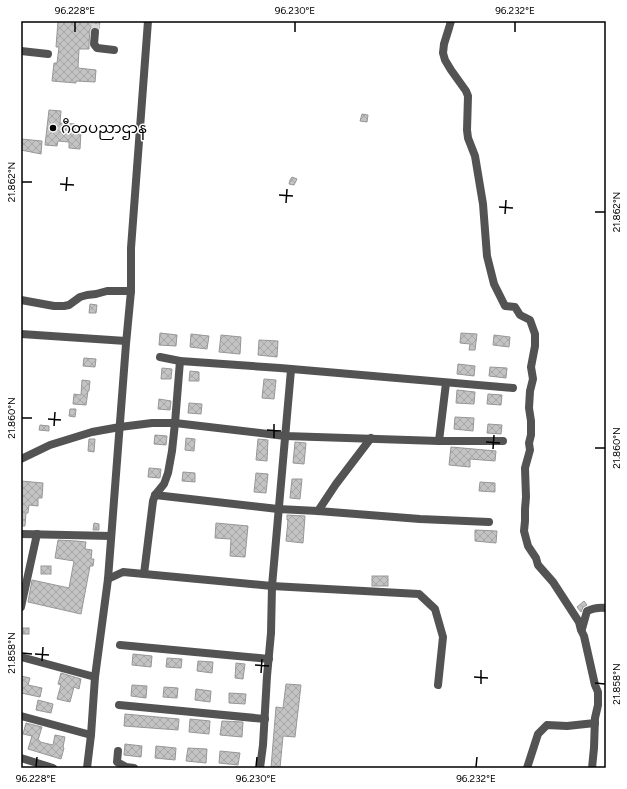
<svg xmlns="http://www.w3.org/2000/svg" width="627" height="789" font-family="Figtree,'Noto Sans Myanmar',sans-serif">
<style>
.building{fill:url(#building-cross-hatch);stroke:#979797}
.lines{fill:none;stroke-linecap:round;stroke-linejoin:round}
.minor-tunnel{stroke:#d9d9d9;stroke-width:8;stroke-dasharray:8 4;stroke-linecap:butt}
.minor{stroke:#535353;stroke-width:8}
.ticks{fill:none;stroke:#000;stroke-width:1.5}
.poi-dot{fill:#000;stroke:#fff;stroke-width:1.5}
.labels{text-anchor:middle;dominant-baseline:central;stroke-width:3;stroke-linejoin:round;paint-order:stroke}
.poi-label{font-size:15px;fill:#000;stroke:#fff;text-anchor:start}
.neatline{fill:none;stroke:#000;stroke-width:1.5}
.ticks-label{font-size:10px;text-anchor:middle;fill:#000}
</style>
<defs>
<pattern id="building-cross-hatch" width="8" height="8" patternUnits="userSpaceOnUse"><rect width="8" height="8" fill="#c3c3c3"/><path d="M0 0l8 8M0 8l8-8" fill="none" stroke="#a6a6a6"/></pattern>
</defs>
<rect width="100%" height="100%" fill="#fff"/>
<g class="building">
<path d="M58 21H100L99 29 95 27H92L90 29 89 44V49H79L78 68 96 70 95 82 76 81V83L52 81 54 63H57L59 47H56Z"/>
<path d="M49 110 61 111 60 123 75 124V131H81L80 149 69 148V142L58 141 57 146 45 145Z"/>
<path d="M362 114 368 115 367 122 360 121Z"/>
<path d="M21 139 42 141 41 154 21 150Z"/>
<path d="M292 177 297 179 294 185 289 184 290 180Z"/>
<path d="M90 304 97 305 96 313H89Z"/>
<path d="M160 333 177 335 176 346 159 345Z"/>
<path d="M461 333 477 334 475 350H469L470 344 460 343Z"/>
<path d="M191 334 209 336 207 349 190 347Z"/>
<path d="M221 335 241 337 240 354 219 352Z"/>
<path d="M494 335 510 337 509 347 493 345Z"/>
<path d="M259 340 278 341 277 357 258 355Z"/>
<path d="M84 358 96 359 95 367 83 366Z"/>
<path d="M458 364 475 366 474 376 457 374Z"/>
<path d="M490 367 507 368 506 378 489 376Z"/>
<path d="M162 368 172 369 171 379H161Z"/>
<path d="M190 371 199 372V381H189Z"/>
<path d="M264 379 276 380 274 399 262 398Z"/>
<path d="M82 380 90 381 89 391H88L86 405 73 404 74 394 81 395Z"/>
<path d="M457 390 475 392 474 404 456 403Z"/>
<path d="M488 394 502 395 501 405 487 404Z"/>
<path d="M159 399 171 401 170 410 158 409Z"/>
<path d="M189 403 202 404 201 414 188 413Z"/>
<path d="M70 409H76L75 417 69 416Z"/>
<path d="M455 417 474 418 473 431 454 429Z"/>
<path d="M488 424 502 425 501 434 487 433Z"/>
<path d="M40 425 49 426V431L39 430Z"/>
<path d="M155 435 167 436 166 445 154 444Z"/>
<path d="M186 438 195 439 194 451 185 450Z"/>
<path d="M89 439H95L94 452 88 451Z"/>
<path d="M258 439 268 440 267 461 256 460Z"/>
<path d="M295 442 306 443 304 464 293 463Z"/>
<path d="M451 447 496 451 495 461 470 459V467L449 465Z"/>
<path d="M149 468 161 469 160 478 148 477Z"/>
<path d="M183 472 195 473V482L182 481Z"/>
<path d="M256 473 268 474 266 493 254 492Z"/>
<path d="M292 479H302L300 499 290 498Z"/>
<path d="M21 481 43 483 42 498H38V506L29 505 28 513H26L25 526H21Z"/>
<path d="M480 482 495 483V492L479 491Z"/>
<path d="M287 515 305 516 303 543 286 541 288 520H287Z"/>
<path d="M94 523 99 524V530H93Z"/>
<path d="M216 523 248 526 245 557 230 556 231 539 215 538Z"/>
<path d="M475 530 497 531 496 543 475 541Z"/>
<path d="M58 540 76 541 86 542 85 549 92 550 91 559H94L93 566H90L81 614 28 602 32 580 69 588 74 561 55 558Z"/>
<rect x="41" y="566" width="10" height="8"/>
<rect x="372" y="576" width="16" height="10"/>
<path d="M584 601 587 605 583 607 581 612 577 607Z"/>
<rect x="23" y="628" width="6" height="6"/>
<path d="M133 654 152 656 151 667 132 665Z"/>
<path d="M167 658 182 659 181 668 166 667Z"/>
<path d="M198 661 213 662 212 673 197 671Z"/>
<path d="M236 663 245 664 243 679 235 678Z"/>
<path d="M61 673 81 679 79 689 74 687 70 702 57 699 61 685 58 684Z"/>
<path d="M21 676 30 678 28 685 42 688 40 697 21 693Z"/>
<path d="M286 684 301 685 295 737 283 736 280 768H271L276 707 283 708Z"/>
<path d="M132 685 147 686 146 698 131 696Z"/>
<path d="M164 687 178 688 177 698 163 697Z"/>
<path d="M196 689 211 691 210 702 195 700Z"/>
<path d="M229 693 246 694 245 704 229 703Z"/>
<path d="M38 700 53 704 51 713 36 710Z"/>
<path d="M125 714 179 719 178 730 124 726Z"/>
<path d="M190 719 210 721 209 734 189 732Z"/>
<path d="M222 721 243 722 242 737 220 735Z"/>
<path d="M26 723 42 727 38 740 40 741V742L53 745 55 735 65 737 63 747 64 748 61 759 28 749 32 736 23 734Z"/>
<path d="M125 744 142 746 141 757 124 755Z"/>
<path d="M156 746 176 748 175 760 155 758Z"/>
<path d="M188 748 207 749 206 763 186 761Z"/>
<path d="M220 751 240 753 238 765 219 763Z"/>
</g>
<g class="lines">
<path class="minor-tunnel" d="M95 32 96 21"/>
<g class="minor">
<path d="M451 21 449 28 444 44 443 53 445 60 451 70 466 91 468 96 467 130 468 138 475 156 483 204 487 256 494 284 505 306 515 307 520 315 530 320 535 334V346L531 367 533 379 530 391 529 408 531 421V435L529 443 530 450 525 468 526 497 525 509V521L524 531 528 546 536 558 538 565 553 582 579 622 581 630 584 636 595 685 598 692V705L595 718 594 748 592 768"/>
<path d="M95 32 94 44 97 48 114 50"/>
<path d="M21 51 48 54"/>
<path d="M21 300 54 306H64L69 305 80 297 87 295 96 294 107 291H131"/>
<path d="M21 334 126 341"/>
<path d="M160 357 180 361 280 368 513 388"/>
<path d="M439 441 446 383"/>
<path d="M21 459 50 445 92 432 120 427 152 423H175L285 436 439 441H503"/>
<path d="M155 495 278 509 318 511 420 519 489 522"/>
<path d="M318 511 336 484 371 438"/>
<path d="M21 534 111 536"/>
<path d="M144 574 153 501 155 495 164 484 168 473 172 451 175 423 180 361"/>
<path d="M108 579 123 572 272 586 419 594 435 609 443 637 438 685"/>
<path d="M21 607 37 534"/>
<path d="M582 629 587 611C593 608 599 607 606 608"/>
<path d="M120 645 269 659"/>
<path d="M21 657 95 677"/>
<path d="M119 705 265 719"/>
<path d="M21 716 91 735"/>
<path d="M118 751 117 762 126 767 134 768"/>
<path d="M21 758 53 768"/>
<path d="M87 768 91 735 95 677 108 579 126 344 131 291V248L148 21"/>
<path d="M260 768 263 745 267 676 271 633 272 586 291 370"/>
<path d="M527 768 538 734 547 725 567 726 595 723"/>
</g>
</g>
<path class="ticks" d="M75 32V22M295 32V22M515 32V22M22 182H32M60 184 74 185M66 191 67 177M279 195 293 196M286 203 287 189M499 207 513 208M595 212H605M505 214 506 200M22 418H32M48 419 61 420M54 426 55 412M267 430 281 431M274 438V424M486 442 500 443M595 448H605M493 449 494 435M22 653 32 654M35 654 49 655M42 661 43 647M255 665 269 666M261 673 262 659M474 677 488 678M595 683 605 684M481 684V670M36 767 37 757M256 767 257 757M476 767 477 757"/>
<circle class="poi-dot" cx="53" cy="128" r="4"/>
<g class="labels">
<g class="poi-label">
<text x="61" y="128">ဂီတပညာဌာန</text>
</g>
</g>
<rect width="627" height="789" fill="none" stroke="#ffffff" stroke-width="44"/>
<rect x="22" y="22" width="583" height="745" class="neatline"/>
<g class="ticks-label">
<text x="75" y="14">96.228°E</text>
<text x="295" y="14">96.230°E</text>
<text x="515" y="14">96.232°E</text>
<text transform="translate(11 182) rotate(-90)" y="4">21.862°N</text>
<text transform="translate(616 212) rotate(-90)" y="4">21.862°N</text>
<text transform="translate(11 418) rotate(-90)" y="4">21.860°N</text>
<text transform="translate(616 448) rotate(-90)" y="4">21.860°N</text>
<text transform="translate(11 653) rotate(-90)" y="4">21.858°N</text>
<text transform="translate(616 684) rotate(-90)" y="4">21.858°N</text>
<text x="36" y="782">96.228°E</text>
<text x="256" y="782">96.230°E</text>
<text x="476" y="782">96.232°E</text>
</g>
</svg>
